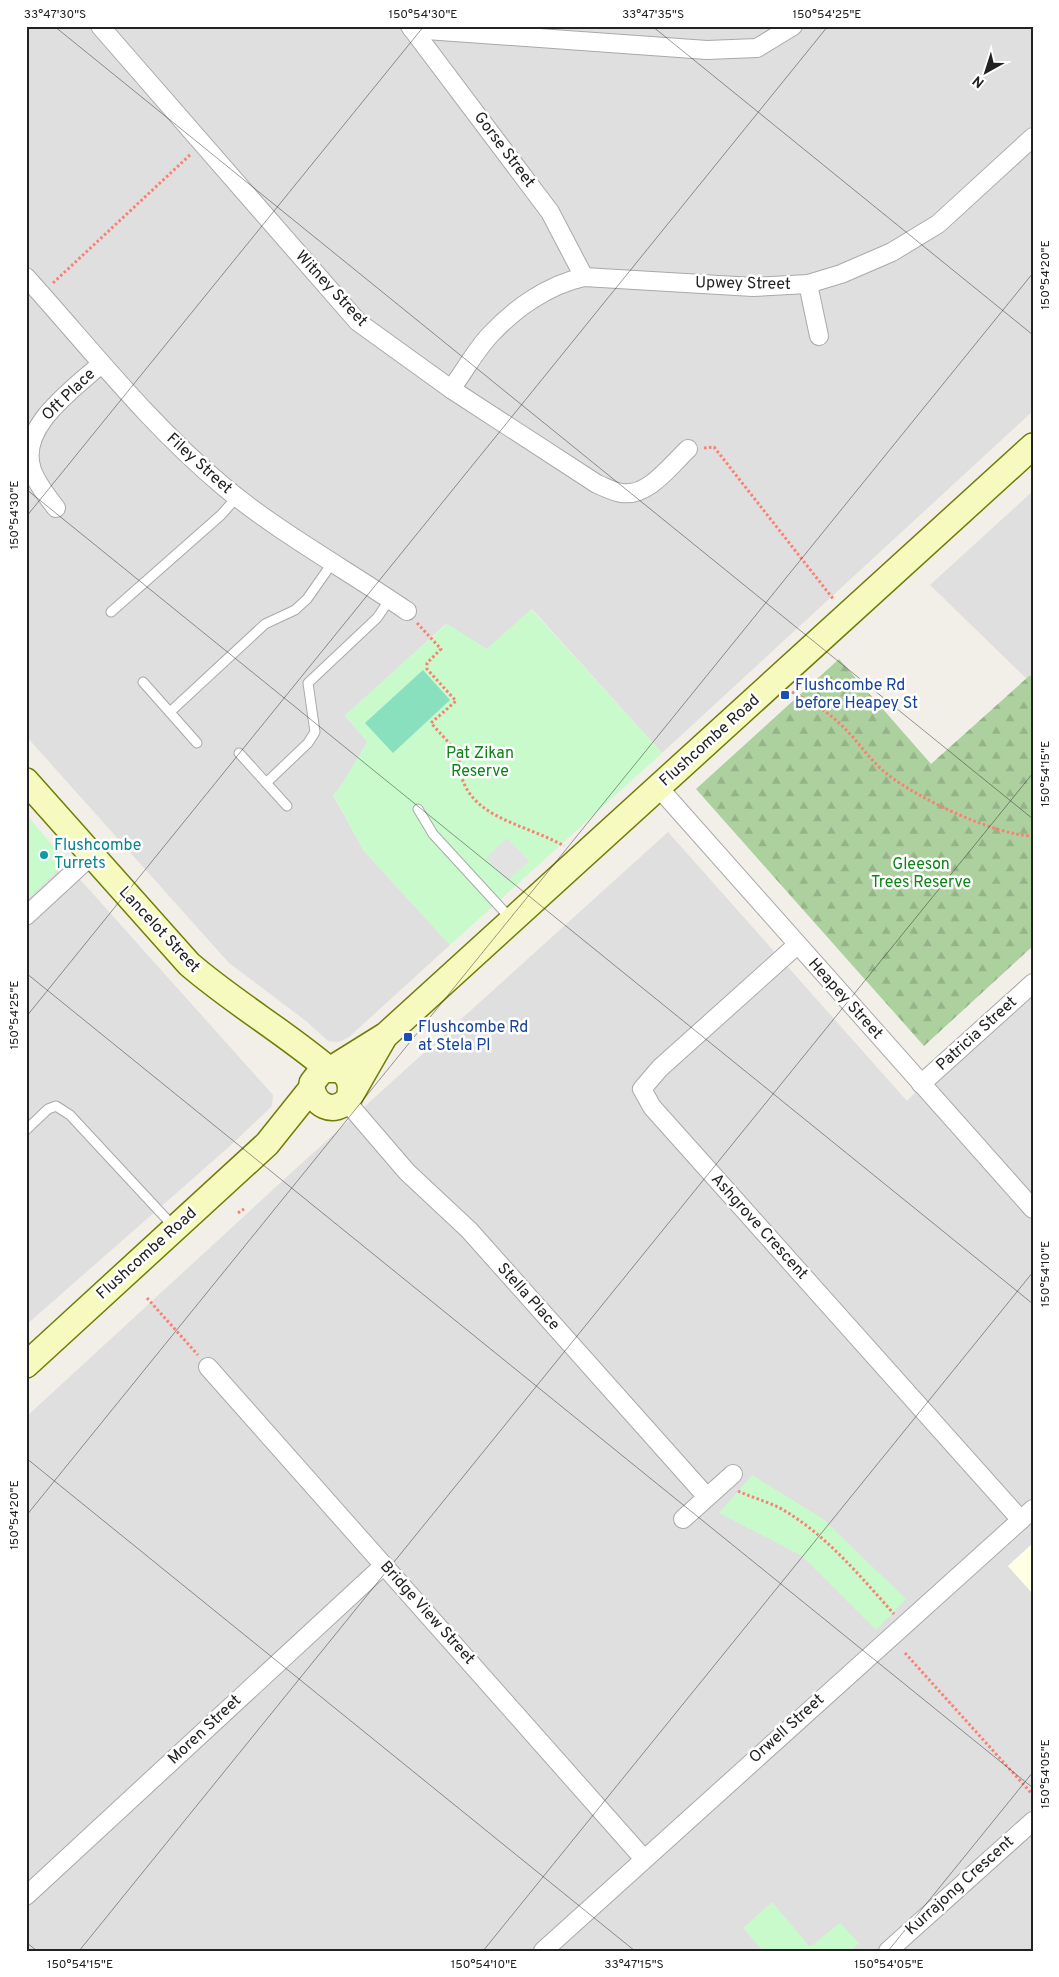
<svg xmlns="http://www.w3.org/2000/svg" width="1059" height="1977" font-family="Overpass,sans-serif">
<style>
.residential{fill:#e0dfdf}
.education{fill:#ffffe5}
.forest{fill:url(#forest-firs)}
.park{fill:#c8facc}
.pitch{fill:#88e0be}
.parking{fill:#e2e2e2}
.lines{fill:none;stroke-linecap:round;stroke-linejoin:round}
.lane-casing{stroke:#a9a9a9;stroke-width:11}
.street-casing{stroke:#a9a9a9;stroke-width:20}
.secondary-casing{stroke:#707d05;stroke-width:28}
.path{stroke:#fa8072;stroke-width:3;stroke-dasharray:2.5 2.5;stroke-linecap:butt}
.lane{stroke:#fff;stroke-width:9}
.street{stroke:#fff;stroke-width:18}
.secondary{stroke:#f7fabf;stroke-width:25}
.ticks{fill:none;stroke:#222;stroke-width:1;stroke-opacity:0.45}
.transit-dot{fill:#1a4fb4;stroke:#fff;stroke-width:2}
.culture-dot{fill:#0f9aa8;stroke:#fff;stroke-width:2}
.labels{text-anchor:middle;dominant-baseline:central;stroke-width:5;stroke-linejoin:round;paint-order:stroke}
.street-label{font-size:16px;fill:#222;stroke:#fff}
.transit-label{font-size:16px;fill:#164399;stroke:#fff;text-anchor:start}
.park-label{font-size:16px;fill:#0c8416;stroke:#fff}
.culture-label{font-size:16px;fill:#0d838f;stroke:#fff;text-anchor:start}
.neatline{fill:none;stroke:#222;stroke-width:2}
.ticks-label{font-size:12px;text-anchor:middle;fill:#222}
</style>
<defs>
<pattern id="forest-firs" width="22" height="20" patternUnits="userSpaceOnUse" patternTransform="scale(1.25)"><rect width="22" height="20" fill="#add19e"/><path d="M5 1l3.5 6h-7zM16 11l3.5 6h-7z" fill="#95b388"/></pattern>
</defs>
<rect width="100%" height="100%" fill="#f2efe9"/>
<g class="residential">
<path d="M26 26H1033V411L662 753 532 609 487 649 446 624 345 716 368 742 339 789 333 795 364 851 450 945 349 1037 339 1042 328 1041 306 1021 229 963 26 736Z"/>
<path d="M1033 491V685L930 585Z"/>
<path d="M26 819 273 1095 272 1106 230 1146 26 1325Z"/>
<path d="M668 832 907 1101 1033 970V1543L1008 1566 1033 1594V1951H26V1417L291 1173Z"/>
</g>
<path class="education" d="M1033 1543V1594L1008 1566Z"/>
<path class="forest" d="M839 659 931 764 1029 676H1033V946L924 1046 696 789Z"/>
<g class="park">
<path d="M531 609 662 753 450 945 364 851 333 794 339 789 367 742 345 715 447 624 487 649Z"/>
<path d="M26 814 65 860 64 865 26 901Z"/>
<path d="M752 1475 823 1519 906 1599 876 1630 802 1556 719 1513Z"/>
<path d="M772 1902 810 1947 840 1923 859 1943 850 1951H763L743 1928Z"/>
</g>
<path class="pitch" d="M423 670 450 700 393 753 365 723Z"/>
<path class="parking" d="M507 838 529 861 507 881 486 858Z"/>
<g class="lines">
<g class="lane-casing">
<g id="lane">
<path d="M111 612 221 515 237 497"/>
<path d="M143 682 197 743"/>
<path d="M170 712 265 624 295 610 307 599 333 562"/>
<path d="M239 753 287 806"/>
<path d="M266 783 308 743 315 732 308 683 377 618 390 599"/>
<path d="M418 809 433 834 511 919"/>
<path d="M26 1130 48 1109 56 1106 70 1115 175 1228"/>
</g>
</g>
<g class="street-casing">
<g id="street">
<path d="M100 26 358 322 451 389 597 484C605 487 613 492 622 493 648 497 671 465 688 449"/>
<path d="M410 26 550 212 584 277"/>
<path d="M412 29 707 50 757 48 793 26"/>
<path d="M26 277C90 348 149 424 223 486 278 532 347 570 407 611"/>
<path d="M808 284 819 336"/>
<path d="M451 389C464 372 475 351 490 335 515 308 548 285 584 277L753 287 808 284 841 274 892 252 938 224 1033 137"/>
<path d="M56 508C47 496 37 484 32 470 17 427 74 389 101 364"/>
<path d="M659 788 1033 1209"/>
<path d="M26 916 91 856"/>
<path d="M797 945 660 1068 642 1089 652 1107 1021 1520"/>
<path d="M921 1084 1033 983"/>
<path d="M346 1101 407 1172 469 1230 707 1497"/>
<path d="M208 1367 644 1859"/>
<path d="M683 1519 733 1474"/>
<path d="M26 1896 384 1565"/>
<path d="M543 1951 1033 1509"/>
<path d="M888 1951 1033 1821"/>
</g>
</g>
<g class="secondary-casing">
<g id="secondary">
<path d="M26 781 189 964C233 1002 283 1031 327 1068"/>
<path d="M333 1068 386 1035 1033 446"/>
<path d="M350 1094C352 1082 348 1074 338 1069L322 1070 312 1083C311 1105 335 1117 349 1098L383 1039"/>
<path d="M26 1365 267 1144 311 1089"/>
</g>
</g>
<g class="path">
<path d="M53 283 191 154"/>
<path d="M704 448 714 447 834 600"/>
<path d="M417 623 441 649 427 663V669L456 701 431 723 459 754C457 818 521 821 564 846"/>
<path d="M792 692C809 701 826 710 840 724 857 739 869 760 887 774 917 798 994 835 1033 836"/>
<path d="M238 1213 244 1209"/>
<path d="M147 1298 198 1355"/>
<path d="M738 1491C751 1497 765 1501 778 1507 824 1532 859 1575 894 1614"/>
<path d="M905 1653 1033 1795"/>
</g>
<use href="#lane" class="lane"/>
<use href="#street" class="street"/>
<use href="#secondary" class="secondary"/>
</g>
<path class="ticks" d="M54 26 1033 819M652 26 1033 335M26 489 1033 1304M26 517 424 26M26 973 1033 1788M26 1017 828 26M26 1458 635 1951M26 1516 1033 273M26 1942 37 1951M79 1951 1033 773M483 1951 1033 1272M888 1951 1033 1772"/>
<g class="transit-dot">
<rect x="780" y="690" width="10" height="10" rx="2.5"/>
<rect x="403" y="1032" width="10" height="10" rx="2.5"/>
</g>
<circle class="culture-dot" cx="44" cy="855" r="5"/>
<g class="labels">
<g class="street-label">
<text transform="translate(504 150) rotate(53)">Gorse Street</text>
<text transform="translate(743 284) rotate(1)">Upwey Street</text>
<text transform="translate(331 289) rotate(47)">Witney Street</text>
<text transform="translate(69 395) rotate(-44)">Oft Place</text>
<text transform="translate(199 464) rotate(42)">Filey Street</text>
<text transform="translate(710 741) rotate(-42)">Flushcombe Road</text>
<text transform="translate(159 930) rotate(47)">Lancelot Street</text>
<text transform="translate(845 999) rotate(48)">Heapey Street</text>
<text transform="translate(977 1034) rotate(-42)">Patricia Street</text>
<text transform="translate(759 1227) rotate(48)">Ashgrove Crescent</text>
<text transform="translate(147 1254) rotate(-42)">Flushcombe Road</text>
<text transform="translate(528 1297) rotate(48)">Stella Place</text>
<text transform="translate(427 1613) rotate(48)">Bridge View Street</text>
<text transform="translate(787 1729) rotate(-42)">Orwell Street</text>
<text transform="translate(205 1730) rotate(-43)">Moren Street</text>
<text transform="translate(960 1886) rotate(-42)">Kurrajong Crescent</text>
</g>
<g class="transit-label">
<text x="795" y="686">Flushcombe Rd<tspan x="795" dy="18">before Heapey St</tspan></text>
<text x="418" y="1028">Flushcombe Rd<tspan x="418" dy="18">at Stela Pl</tspan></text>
</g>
<g class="park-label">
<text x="480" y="754">Pat Zikan<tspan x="480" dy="18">Reserve</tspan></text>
<text x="921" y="865">Gleeson<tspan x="921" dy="18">Trees Reserve</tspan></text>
</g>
<g class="culture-label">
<text x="54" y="846">Flushcombe<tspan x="54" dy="18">Turrets</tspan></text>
</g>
</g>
<rect width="1059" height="1977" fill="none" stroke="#ffffff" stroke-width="55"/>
<g transform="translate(986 72) rotate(219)" stroke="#ffffff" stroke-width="4" paint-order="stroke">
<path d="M0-4L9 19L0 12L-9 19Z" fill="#222222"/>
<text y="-8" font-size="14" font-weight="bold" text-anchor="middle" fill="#222222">N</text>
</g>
<rect x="28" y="28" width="1004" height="1922" class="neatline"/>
<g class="ticks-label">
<text x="55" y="18">33°47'30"S</text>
<text x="423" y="18">150°54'30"E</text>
<text x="653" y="18">33°47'35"S</text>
<text x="827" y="18">150°54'25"E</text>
<text transform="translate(1045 275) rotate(-90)" y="4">150°54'20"E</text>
<text transform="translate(14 515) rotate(-90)" y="4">150°54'30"E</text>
<text transform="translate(1045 774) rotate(-90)" y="4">150°54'15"E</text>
<text transform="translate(14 1015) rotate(-90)" y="4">150°54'25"E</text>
<text transform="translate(1045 1274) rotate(-90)" y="4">150°54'10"E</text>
<text transform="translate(14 1515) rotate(-90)" y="4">150°54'20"E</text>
<text transform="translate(1045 1774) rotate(-90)" y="4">150°54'05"E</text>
<text x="80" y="1968">150°54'15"E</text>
<text x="484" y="1968">150°54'10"E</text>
<text x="634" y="1968">33°47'15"S</text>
<text x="889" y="1968">150°54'05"E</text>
</g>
</svg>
